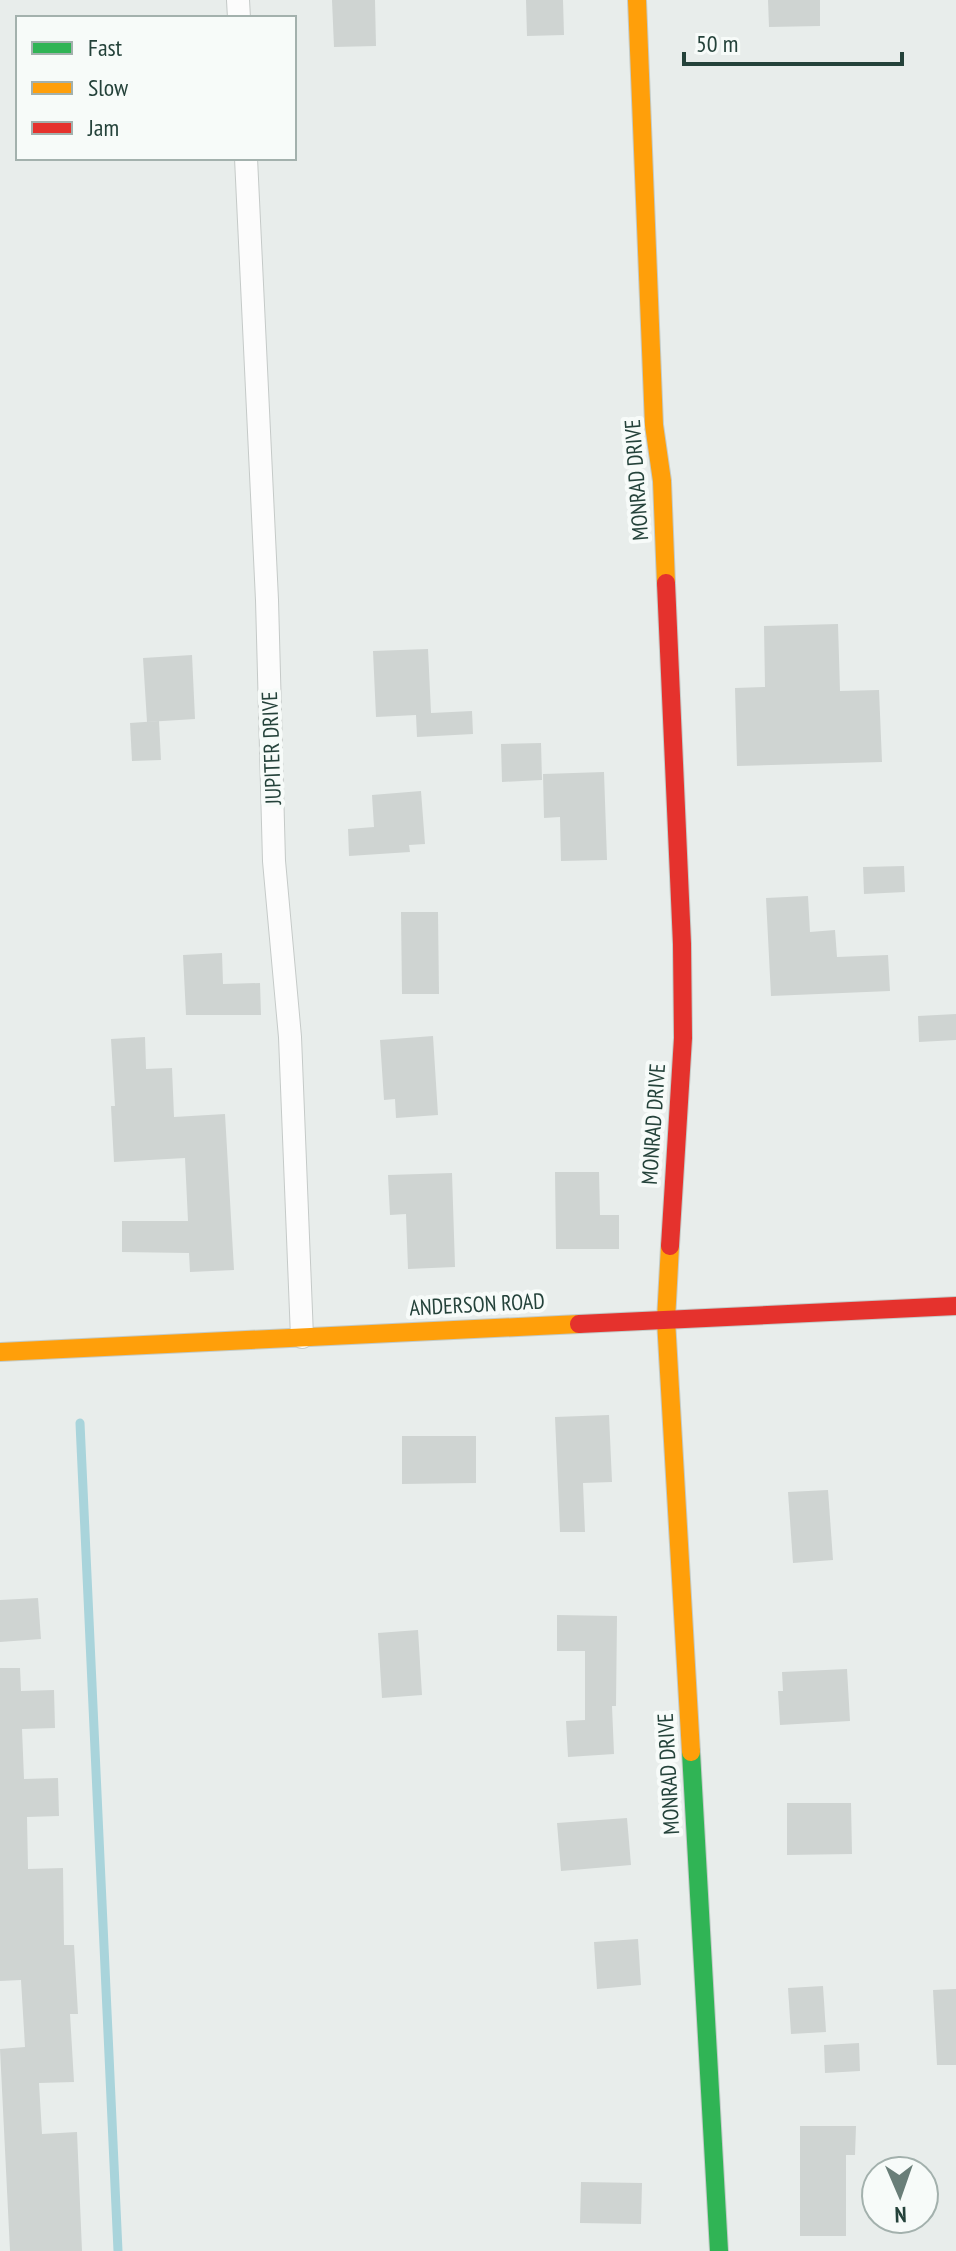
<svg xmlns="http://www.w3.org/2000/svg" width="956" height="2251" font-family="'PT Sans Narrow',sans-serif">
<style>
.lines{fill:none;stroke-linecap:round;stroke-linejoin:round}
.stream{stroke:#a9d4db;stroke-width:9}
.building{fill:#cfd4d2}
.street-casing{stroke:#c5cac8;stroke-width:24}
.fast-casing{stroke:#c3cbc8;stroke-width:20}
.slow-casing{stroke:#c3cbc8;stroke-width:20}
.jam-casing{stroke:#c3cbc8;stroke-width:20}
.street{stroke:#fcfcfc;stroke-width:22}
.fast{stroke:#30b455;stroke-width:18}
.slow{stroke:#ff9f0a;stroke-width:18}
.jam{stroke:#e5322d;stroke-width:18}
.labels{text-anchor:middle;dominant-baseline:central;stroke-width:8;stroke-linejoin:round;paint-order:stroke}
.street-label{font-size:22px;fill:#24423a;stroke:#f7fbf9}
</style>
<rect width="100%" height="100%" fill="#e8edeb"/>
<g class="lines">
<path class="stream" d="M80 1423 118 2251"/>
</g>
<g class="building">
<path d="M332 0H375L376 46 334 47Z"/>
<path d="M526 0H563L564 35 527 36Z"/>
<path d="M768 0H820V26L769 27Z"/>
<path d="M838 624 840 691 879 690 882 762 737 766 735 688 765 687 764 626Z"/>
<path d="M428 649 431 713 472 711 473 734 417 737 416 715 376 717 373 651Z"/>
<path d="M192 655 195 719 147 722 143 658Z"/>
<path d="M159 721 161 760 132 761 130 723Z"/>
<path d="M541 743 542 780 502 782 501 744Z"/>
<path d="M604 772 607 860 561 861 560 817 544 818 543 774Z"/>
<path d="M421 791 425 844 409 845 410 852 349 856 348 829 374 827 372 795Z"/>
<path d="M904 866 905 892 864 894 863 867Z"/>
<path d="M808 896 810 932 835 930 837 957 888 955 890 991 771 996 766 898Z"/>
<path d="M401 912H438L439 994H402Z"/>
<path d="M222 953 223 984 260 983 261 1015H186L183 955Z"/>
<path d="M956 1014V1040L919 1042 918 1016Z"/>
<path d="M433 1036 438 1115 396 1118 395 1099 384 1100 380 1040Z"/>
<path d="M145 1037 146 1069 172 1068 174 1117 225 1114 234 1270 190 1272 189 1253 122 1252V1221H188L185 1158 114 1162 111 1106H115L111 1039Z"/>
<path d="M555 1172H599L600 1215H619V1249H556Z"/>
<path d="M452 1173 455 1267 408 1269 406 1214 390 1215 388 1175Z"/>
<path d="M609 1415 612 1482 583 1483 585 1532H560L555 1417Z"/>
<path d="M402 1436H476V1483L402 1484Z"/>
<path d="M828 1490 833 1560 793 1563 788 1492Z"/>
<path d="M38 1598 41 1639 0 1642V1600Z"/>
<path d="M557 1615 617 1616 616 1706H612L614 1754 568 1757 566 1721 585 1720V1651H557Z"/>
<path d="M418 1630 422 1695 382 1698 378 1633Z"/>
<path d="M0 1668H20L21 1691 54 1690 55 1728 22 1729 24 1779 58 1778 59 1816 27 1817 28 1869 63 1868 64 1945H74L78 2014H70L74 2082 39 2083 42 2134 77 2132 82 2251H10L0 2049 25 2047 21 1980 0 1981Z"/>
<path d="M847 1669 850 1721 780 1725 778 1691H783L782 1672Z"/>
<path d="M787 1803H851L852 1854 787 1855Z"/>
<path d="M627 1818 631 1865 561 1871 557 1823Z"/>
<path d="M638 1939 641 1985 597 1989 594 1942Z"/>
<path d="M823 1986 826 2032 791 2034 788 1988Z"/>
<path d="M956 1989V2065H937L933 1990Z"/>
<path d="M859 2043 860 2071 825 2073 824 2045Z"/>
<path d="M800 2126H856L855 2155H846V2236H800Z"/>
<path d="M581 2182 642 2183 641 2224 580 2223Z"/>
</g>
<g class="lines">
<g class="street-casing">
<g id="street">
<path d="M238 0 239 18"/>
<path d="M246 158 267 600 274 861 290 1037 302 1337"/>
</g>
</g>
<g class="fast-casing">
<path id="fast" d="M691 1752 719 2251"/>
</g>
<g class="slow-casing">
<g id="slow">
<path d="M637 0 654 425 662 481 666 583"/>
<path d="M670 1246 666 1320 691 1752"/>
<path d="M0 1352 579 1324"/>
</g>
</g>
<g class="jam-casing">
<g id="jam">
<path d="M666 583 682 944 683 1038 670 1246"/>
<path d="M579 1324 956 1306"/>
</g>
</g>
<use href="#street" class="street"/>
<use href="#fast" class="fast"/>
<use href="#slow" class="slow"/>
<use href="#jam" class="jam"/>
</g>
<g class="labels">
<g class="street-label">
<text transform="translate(636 480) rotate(-94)">MONRAD DRIVE</text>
<text transform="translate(271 748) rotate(-92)">JUPITER DRIVE</text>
<text transform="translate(653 1124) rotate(-86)">MONRAD DRIVE</text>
<text transform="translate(477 1304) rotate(-3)">ANDERSON ROAD</text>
<text transform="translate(668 1774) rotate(-93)">MONRAD DRIVE</text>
</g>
</g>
<rect x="16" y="16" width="280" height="144" fill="#f7fbf9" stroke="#a3b1ad" stroke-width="2"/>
<rect x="32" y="42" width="40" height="12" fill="#30b455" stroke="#a3b1ad" stroke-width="2"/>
<text x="88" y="56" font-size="24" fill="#24423a">Fast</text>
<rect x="32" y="82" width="40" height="12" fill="#ff9f0a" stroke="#a3b1ad" stroke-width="2"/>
<text x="88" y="96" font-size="24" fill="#24423a">Slow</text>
<rect x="32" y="122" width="40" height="12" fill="#e5322d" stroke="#a3b1ad" stroke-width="2"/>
<text x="88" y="136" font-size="24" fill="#24423a">Jam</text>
<g transform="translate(900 2195) rotate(178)"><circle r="38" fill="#f7fbf9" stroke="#a3b1ad" stroke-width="2"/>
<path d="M0-6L14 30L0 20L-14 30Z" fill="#697e78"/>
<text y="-12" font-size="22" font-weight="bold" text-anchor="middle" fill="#24423a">N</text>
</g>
<path d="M684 52v12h218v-12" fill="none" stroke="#24423a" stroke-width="4"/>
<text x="696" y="52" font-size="24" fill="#24423a" stroke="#f7fbf9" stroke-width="6" paint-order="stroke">50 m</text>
</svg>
